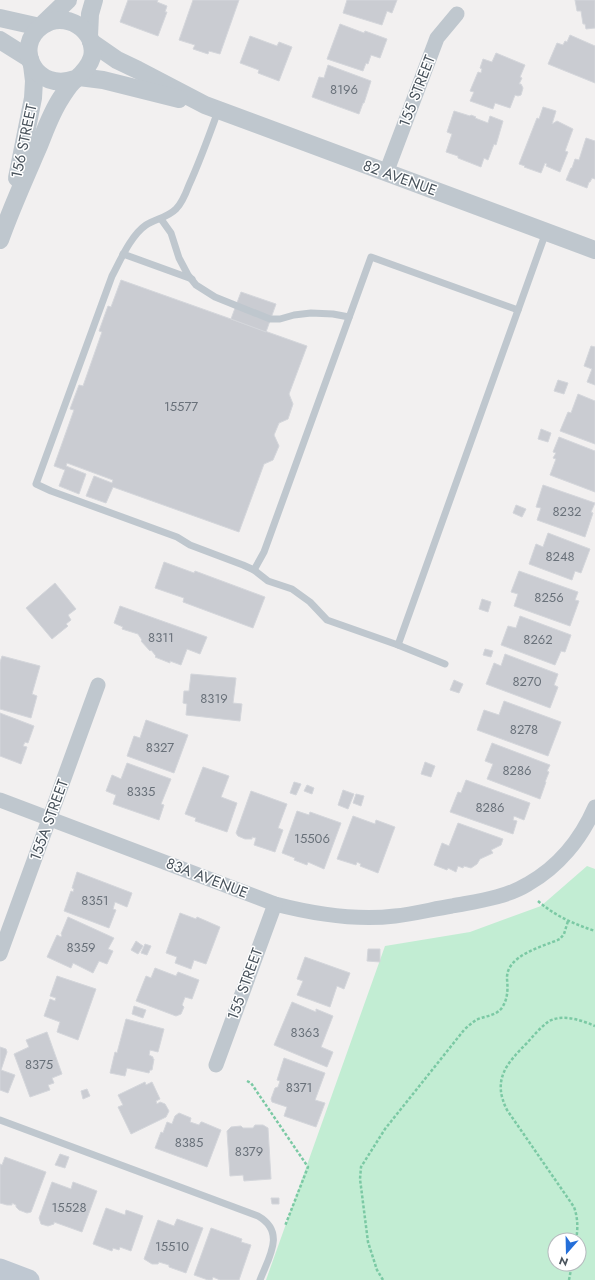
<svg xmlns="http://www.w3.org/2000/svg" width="595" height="1280" font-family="Jost,sans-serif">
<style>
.green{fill:#c2edd3;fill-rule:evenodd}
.building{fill:#caccd2;stroke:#d4d6db}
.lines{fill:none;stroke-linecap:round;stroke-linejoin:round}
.path{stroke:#7bc9a4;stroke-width:2.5;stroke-dasharray:3 2;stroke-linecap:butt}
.service{stroke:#bfc7ce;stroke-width:7}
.minor{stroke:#bfc7ce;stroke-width:15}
.tertiary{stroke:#bfc7ce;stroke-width:18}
.secondary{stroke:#bfc8d2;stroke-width:21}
.labels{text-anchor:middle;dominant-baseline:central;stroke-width:3;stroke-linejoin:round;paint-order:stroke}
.number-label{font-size:13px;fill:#69717a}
.street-label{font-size:15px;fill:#49535c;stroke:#fff}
</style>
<rect width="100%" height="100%" fill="#f2f0f0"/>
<path class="green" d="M587 866 595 869V1280H266L385 946 470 932 541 906ZM555 1240H579V1264H555Z"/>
<g class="building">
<path d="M128 0H158L157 2 167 6 165 12H167L158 36 120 22Z"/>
<path d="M193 0H239L220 54 209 51 208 54 193 49 195 45 179 40Z"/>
<path d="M347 0H397L392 13 387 11 382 25 343 13Z"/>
<path d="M575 0H595V28L586 29 585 24H583L581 11H577Z"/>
<path d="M340 24 364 33 365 31 387 39 380 58 371 55 368 64 366 63 363 71 327 59Z"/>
<path d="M570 35 595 46V83L548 64 557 43 563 45 565 41 567 42Z"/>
<path d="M250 36 277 46 279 42 292 47 279 81 258 73 259 70 240 63Z"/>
<path d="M496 53 525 65 520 77 522 78 519 84H521L523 88 521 95 518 96 515 95 510 108 495 103 493 109 470 101 474 92 470 91 478 72 481 73 482 69 480 68 483 59 492 62Z"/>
<path d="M328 65 371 81 364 103H363L359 114 312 97 319 77 324 78Z"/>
<path d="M543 107 556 111 552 124 557 121 573 129 565 151 568 152 560 172 546 166 547 164 545 163 541 173 524 167 525 166 519 164 537 118 539 119Z"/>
<path d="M454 111 470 116 471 115 476 117 475 118 488 123 490 116 503 121 496 145 494 144 488 160 484 158 481 167 458 158V156L446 152 452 134 447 132Z"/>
<path d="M586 138 595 141V179L592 178 590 182H589L587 188 566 180 571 168H572L575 159 579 160Z"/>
<path d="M121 280 307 346 289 394 293 404 288 419 279 423 274 435 279 446 273 460 264 464 239 532 113 487 106 503 86 496 94 476 112 483 113 480 67 463 66 466 86 474 79 494 59 486 65 470 54 466 74 410 70 409 79 385 83 386 102 332 99 331 108 306 111 307Z"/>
<path d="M241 292 276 304 266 332 231 319Z"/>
<path d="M591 346 595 347V385L587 382 592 369 584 366Z"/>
<path d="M558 380 568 383 564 394 554 391Z"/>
<path d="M578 394 595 401V444L560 431 568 412 571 413Z"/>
<path d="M541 429 551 433 548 442 538 439Z"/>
<path d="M559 437 595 451V492L550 475 556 459 553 458 556 453 553 452Z"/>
<path d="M543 485 595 503 591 512 593 513 585 537 537 520 541 508 536 507Z"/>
<path d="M516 505 526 509 522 517 513 513Z"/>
<path d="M548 533 590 549 581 573 575 571 572 580 529 564 536 544 543 547Z"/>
<path d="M164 562 194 573 195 571 265 597 253 628 183 602 184 598 155 588Z"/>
<path d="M519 571 578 592 575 600 579 601 570 626 514 606 518 594 511 592Z"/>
<path d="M55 583 76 609 68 615 71 620 66 624 68 626 52 639 26 608Z"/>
<path d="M482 599 491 602 488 612 479 609Z"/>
<path d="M120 606 207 637 200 654 187 649 181 665 170 661V663L155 657 156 656 151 650 150 651 141 641 142 640 138 634 122 629 123 627 114 623Z"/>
<path d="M520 616 571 635 565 652 561 651 555 665 501 645 508 626 516 628Z"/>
<path d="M485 649 493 651 491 657 483 655Z"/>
<path d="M505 654 558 674 554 685 558 687 550 708 486 684 494 663 501 666Z"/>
<path d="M2 656 40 666 32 694 37 696 31 718 0 709V662Z"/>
<path d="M191 674 236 678 233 703 242 704 240 721 186 715 187 704 183 703 184 691H189Z"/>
<path d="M454 680 463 684 459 693 450 690Z"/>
<path d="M504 701 561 722 548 756 477 730 484 710 499 715Z"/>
<path d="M0 713 34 726 28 743 25 742 23 746 27 747 21 764 0 756Z"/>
<path d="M146 720 188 735 174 773 127 756 134 736 140 738Z"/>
<path d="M492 743 550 765 547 771 549 772 545 782H546L540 799 487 779 493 764 485 761Z"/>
<path d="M425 762 435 766 431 777 421 774Z"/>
<path d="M127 763 171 779 161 804 164 805 159 820 113 804 116 795 106 791 112 775 121 779Z"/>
<path d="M203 767 229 776 221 797 237 803 227 832 195 821 196 818 185 814Z"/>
<path d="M466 780 530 803 524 820 514 816 513 820 517 821 513 834 450 812 458 792 461 793Z"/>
<path d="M294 782 301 784 296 795 290 793Z"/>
<path d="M307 785 314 788 312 794 304 791Z"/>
<path d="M343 790 354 794 348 809 338 805Z"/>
<path d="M251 791 287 804 278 828 283 830 275 852 254 845 256 838 252 837V839H245L238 836 236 833Z"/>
<path d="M356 794 364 796 361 806 353 803Z"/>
<path d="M297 811 309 815 310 812 341 823 324 869 308 862 307 865 294 860 295 858 282 853Z"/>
<path d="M353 816 375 824 376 820 395 827 378 873 360 866 361 864 357 862 356 865 337 859Z"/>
<path d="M458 823 503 839 501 845 491 850 493 853 480 859 477 864 471 868 464 866 463 868 458 866 456 872 448 868 447 870 434 865 442 843 449 846Z"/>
<path d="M77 872 132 893 127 907 115 902 113 909 116 910 109 928 64 911 71 891 73 892 74 889 72 888Z"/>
<path d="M180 913 196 919 197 917 220 927 206 964 194 960 191 969 175 963 177 957 166 953Z"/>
<path d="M68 917 114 938 108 949 113 951 107 964 99 961 93 973 73 963 71 968 47 957 57 935 61 937 62 935 61 934Z"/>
<path d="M136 941 143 946 138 954 131 950Z"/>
<path d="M145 944 151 946 147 955 141 953Z"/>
<path d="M368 949H380V962L367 961Z"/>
<path d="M305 957 350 973 344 989 337 986 330 1007 297 995 303 981 297 979Z"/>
<path d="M155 968 176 976 178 972 199 980 192 999 185 997 182 1005 184 1007 181 1014 176 1016 136 1001 146 976 151 978Z"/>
<path d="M57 976 96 989 78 1040 57 1032 60 1022 44 1016 50 999 55 1001 56 998 50 996Z"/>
<path d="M292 1002 316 1012V1009L333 1016 321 1047 333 1052 327 1067 274 1045Z"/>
<path d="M134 1006 146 1010 143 1018 132 1014Z"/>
<path d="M126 1019 164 1029 158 1052 150 1050 149 1055 153 1057V1059H154L152 1070H150L149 1073 127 1068 125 1076 110 1073 115 1052 117 1053Z"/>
<path d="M47 1032 62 1074 52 1078 54 1083 48 1085 50 1090 30 1097 14 1054 29 1047 26 1040Z"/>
<path d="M0 1047 6 1049 7 1052 1 1070 15 1075 8 1093 0 1090Z"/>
<path d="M284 1058 325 1073 315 1100 325 1103 316 1127 284 1116 287 1107 272 1102 271 1099 275 1088 278 1087 280 1081 277 1080Z"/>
<path d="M145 1082 146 1085 152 1082 160 1099 156 1101 157 1104 160 1102 165 1104 169 1111 166 1117 131 1134 118 1107 123 1105 118 1095Z"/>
<path d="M87 1089 90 1096 83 1099 81 1091Z"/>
<path d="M179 1113 191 1118 190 1122 199 1125 201 1122H202L221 1130 207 1167 155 1148 161 1132 163 1133 167 1122 172 1124 175 1116Z"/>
<path d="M255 1125H263L268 1128 271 1179 244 1181 243 1175 230 1176 227 1131 231 1127 241 1126 243 1128H253Z"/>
<path d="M60 1154 69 1157 65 1168 55 1165Z"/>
<path d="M5 1157 46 1172 31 1212 27 1213 19 1210 16 1207V1205L12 1203V1205H7L0 1203V1164L2 1165Z"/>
<path d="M52 1182 71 1189 73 1182 97 1191 82 1232 54 1222V1224L48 1226 41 1224 39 1218Z"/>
<path d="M271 1198H279V1204H272Z"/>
<path d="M106 1208 125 1215 126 1210 143 1216 131 1251 120 1247 119 1250 113 1248 112 1251 93 1244Z"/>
<path d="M177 1219 203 1228 186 1273 169 1267V1265L159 1262 158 1264H152L144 1259 158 1220 174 1226Z"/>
<path d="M211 1228 242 1239 241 1242 251 1245 239 1280H220L213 1277 212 1280H208L194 1275Z"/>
</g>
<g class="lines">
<g class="path">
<path d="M538 901C555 916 574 924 595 931"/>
<path d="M247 1081 251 1083 308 1167 285 1226"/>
<path d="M576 1240C578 1229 578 1218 574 1207L507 1110C492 1080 506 1064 527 1043 534 1035 541 1027 549 1021 564 1014 581 1020 595 1026"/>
<path d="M383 1280 377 1270 368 1242 360 1179 361 1167 385 1129 464 1030C468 1026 472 1023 476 1020 484 1016 495 1016 501 1009 508 1000 508 989 507 979 506 955 542 947 560 939L564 934 568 921"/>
<path d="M569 1280 572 1264"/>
</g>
<g class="service">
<path d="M218 111C209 136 200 161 189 185 186 193 182 203 176 209 167 218 155 219 146 225 131 235 120 261 112 276L36 484 51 491 177 537 190 545 243 565 254 570 264 552 371 257 518 310"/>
<path d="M161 219 171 233 179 258 188 275 196 285 215 297 270 319H280L294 315 311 313 333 314 349 317"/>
<path d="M123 254 192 279"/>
<path d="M254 570 268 581 292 589 310 602 327 620 398 645 445 664"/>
<path d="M398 645 546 232"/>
<path d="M0 1120 258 1216C286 1232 269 1257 260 1280"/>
</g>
<g class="minor">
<path d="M386 173 437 38 457 14"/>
<path d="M0 800 275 904C314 914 355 921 395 916 414 914 433 909 452 906 478 901 505 898 528 884 558 867 581 839 595 807"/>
<path d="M0 954 98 685"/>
<path d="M216 1065 275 904"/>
</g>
<g class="tertiary">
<path d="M0 18 40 27"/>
<path d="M44 23 68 0"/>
<path d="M89 36 90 14 94 0"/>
<path d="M0 40 30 59"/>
<path d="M91 42 117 60 138 70 205 105 595 250"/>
<path d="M79 77 103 80 179 99"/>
<path d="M17 178 33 98 34 81 32 65"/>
<path d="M0 240C11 209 25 178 38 148 45 131 51 113 61 98 65 92 70 83 76 79 83 73 89 67 92 57 98 30 64 9 42 26 12 47 36 93 75 79"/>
</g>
<path class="secondary" d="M0 1269 29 1280"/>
</g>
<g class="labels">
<g class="number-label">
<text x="344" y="89">8196</text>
<text x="181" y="406">15577</text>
<text x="567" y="511">8232</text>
<text x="560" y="556">8248</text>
<text x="549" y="597">8256</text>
<text x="161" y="637">8311</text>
<text x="538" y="639">8262</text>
<text x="527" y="681">8270</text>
<text x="214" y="698">8319</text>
<text x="524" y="729">8278</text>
<text x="160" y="747">8327</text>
<text x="517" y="770">8286</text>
<text x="141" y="791">8335</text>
<text x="490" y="807">8286</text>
<text x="312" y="838">15506</text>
<text x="95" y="900">8351</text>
<text x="81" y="947">8359</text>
<text x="305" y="1032">8363</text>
<text x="39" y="1064">8375</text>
<text x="299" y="1087">8371</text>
<text x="189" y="1142">8385</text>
<text x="249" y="1151">8379</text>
<text x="69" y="1207">15528</text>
<text x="172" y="1246">15510</text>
</g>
<g class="street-label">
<text transform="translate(417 91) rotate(-69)">155 STREET</text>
<text transform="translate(24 141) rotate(-78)">156 STREET</text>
<text transform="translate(400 178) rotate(20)">82 AVENUE</text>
<text transform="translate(49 820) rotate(-70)">155A STREET</text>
<text transform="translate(207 878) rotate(21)">83A AVENUE</text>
<text transform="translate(245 984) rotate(-70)">155 STREET</text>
</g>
</g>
<g transform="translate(567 1252) rotate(200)"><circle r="19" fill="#ffffff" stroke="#b6babe"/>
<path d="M0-3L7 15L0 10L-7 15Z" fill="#246fd9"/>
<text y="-6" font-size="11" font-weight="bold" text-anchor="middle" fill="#49535c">N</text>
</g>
</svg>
